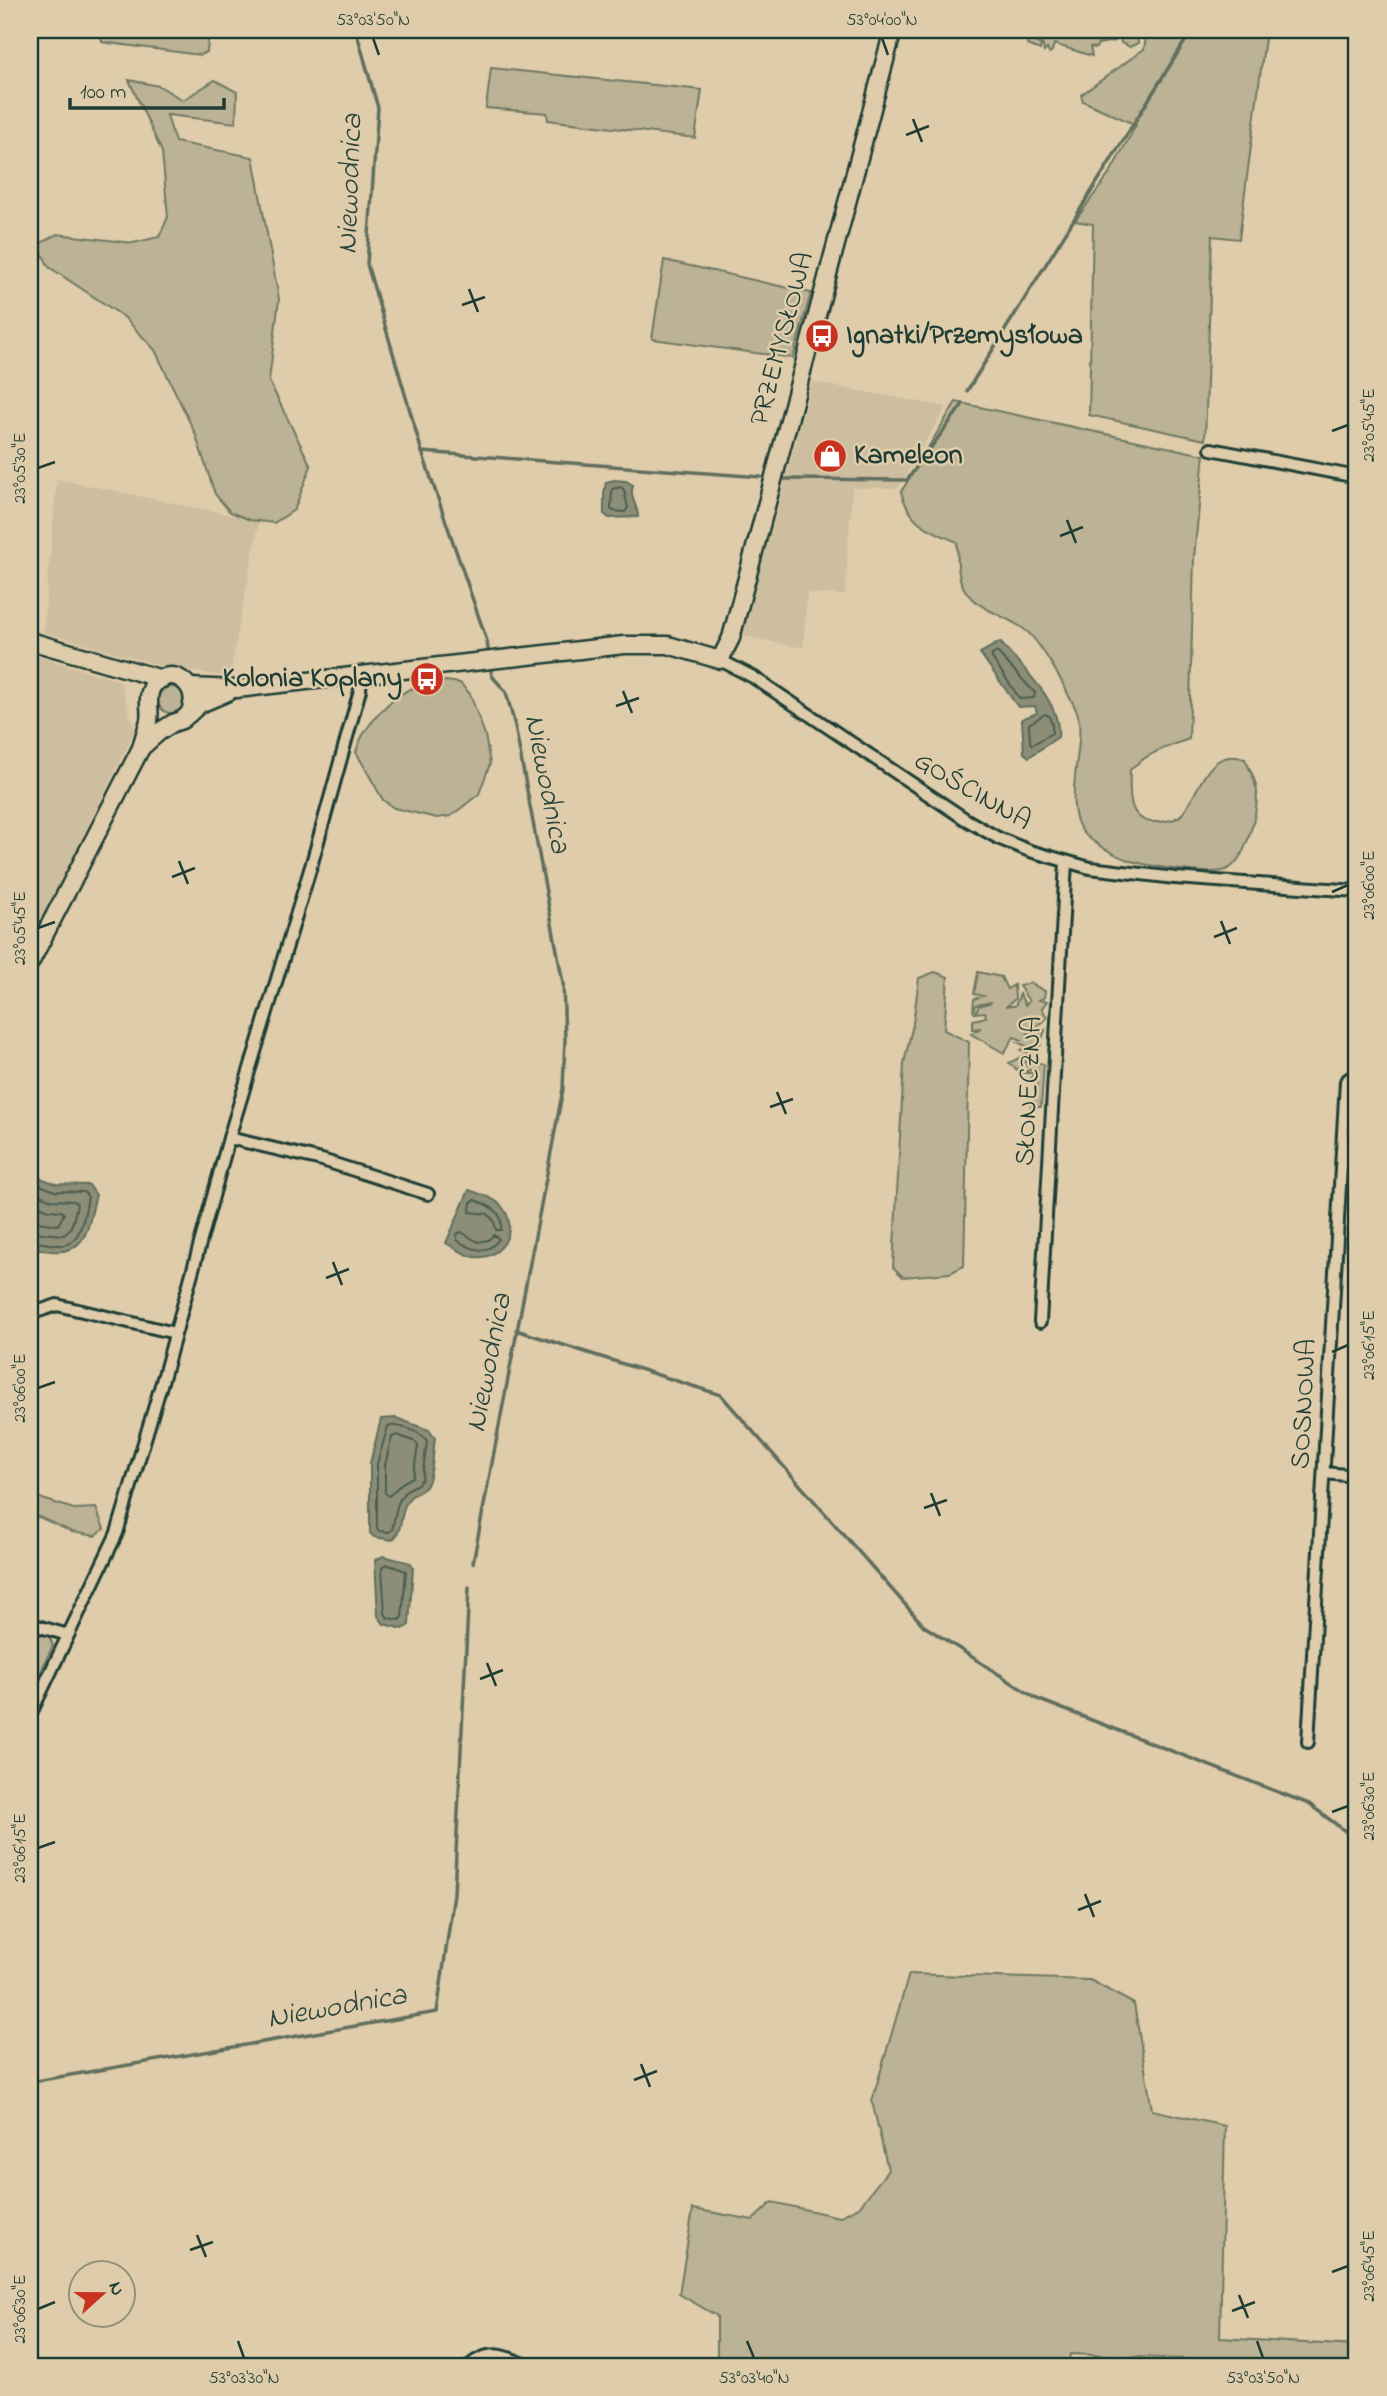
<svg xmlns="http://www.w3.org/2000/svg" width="1387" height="2396" font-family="'Indie Flower',sans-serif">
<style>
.built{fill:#cdbe9f}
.green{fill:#bcb295;stroke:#6e7864;stroke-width:2}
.water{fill:#8c8e78;stroke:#606e5d;stroke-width:2}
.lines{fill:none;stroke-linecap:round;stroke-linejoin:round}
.shore{stroke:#4b5d4f;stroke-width:2}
.stream{stroke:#606e5d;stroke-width:3.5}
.street-casing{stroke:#1f3d34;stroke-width:16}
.secondary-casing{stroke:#1f3d34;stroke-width:21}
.street{stroke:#dfccaa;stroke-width:10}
.secondary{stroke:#dfccaa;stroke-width:16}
.ticks{fill:none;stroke:#1f3d34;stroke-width:2.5}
.labels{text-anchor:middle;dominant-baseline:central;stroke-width:5;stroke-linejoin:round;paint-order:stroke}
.poi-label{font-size:28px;font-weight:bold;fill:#1f3d34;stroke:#dfccaa;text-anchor:start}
.street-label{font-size:28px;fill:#1f3d34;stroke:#dfccaa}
.water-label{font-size:30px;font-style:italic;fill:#2a453b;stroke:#dfccaa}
.neatline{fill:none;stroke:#1f3d34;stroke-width:2.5}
.ticks-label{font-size:18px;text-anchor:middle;fill:#1f3d34}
</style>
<rect width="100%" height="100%" fill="#dfccaa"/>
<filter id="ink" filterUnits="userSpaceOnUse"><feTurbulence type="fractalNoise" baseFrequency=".0143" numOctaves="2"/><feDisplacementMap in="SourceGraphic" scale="14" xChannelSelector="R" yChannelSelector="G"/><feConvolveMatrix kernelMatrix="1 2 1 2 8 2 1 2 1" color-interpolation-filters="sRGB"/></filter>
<g filter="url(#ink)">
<g class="built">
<path d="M812 382 946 407 898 488H852L845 595 807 593 803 648 742 636Z"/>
<path d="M57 479 259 521 230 673 217 675 162 666 43 632Z"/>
<path d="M30 654 120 681 135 731 30 943Z"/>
</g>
<g class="green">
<path d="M100 30H182L208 40 207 52 200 55 102 42Z"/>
<path d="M1027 30H1132L1134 33 1137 32 1138 43 1130 47 1121 43 1119 33 1115 41 1098 44 1096 48 1090 47 1092 56 1054 44 1052 51 1049 53 1047 49 1044 52 1042 43 1037 40 1035 42 1041 45 1040 50 1027 45 1028 38 1024 37Z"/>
<path d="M1147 30H1266L1239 239 1212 236 1205 440 1089 415 1093 224 1075 221 1110 173 1136 125 1083 101 1081 95 1144 49Z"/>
<path d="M491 68 702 90 695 138 548 120 547 113 486 108Z"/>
<path d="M129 80 159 86 183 100 215 80 237 92 236 123 167 115 175 142 253 157 279 299 269 381 311 466 294 510 274 523 250 520 230 512 215 494 195 433 155 350 124 317 49 267 38 245 57 234 133 243 159 237 168 217 162 152Z"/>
<path d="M664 260 811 293 793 358 652 339Z"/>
<path d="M956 402 1204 455 1194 558 1189 739C1168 747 1146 753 1130 770 1129 793 1127 824 1158 822 1167 821 1176 821 1183 813 1200 792 1207 746 1245 759 1250 770 1257 782 1257 794 1257 814 1246 862 1226 870 1210 876 1148 866 1131 861 1118 857 1099 846 1089 838 1057 814 1086 750 1078 715 1076 708 1072 702 1069 696 1061 679 1039 640 1025 630 1000 611 965 609 959 574 957 563 958 552 957 542 928 529 911 525 901 492Z"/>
<path d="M446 681 460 683 470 694 485 735 490 764 479 794 451 816 437 818 394 808 383 800 356 752C361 730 388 700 408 690 419 685 434 684 446 681Z"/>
<circle cx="171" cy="700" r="13"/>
<path d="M935 972 948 977 944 1030 969 1042 964 1266 950 1273 903 1277 893 1267 904 1063 913 1024 919 978Z"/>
<path d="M978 972 1001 977 1007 989 1014 985 1015 999 1007 1006H1015L1020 994 1025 1005 1029 1001 1019 986 1030 983 1045 991 1044 998 1038 1000 1047 1001 1042 1008 1047 1018 1028 1033 1036 1034 1045 1030 1035 1062 1044 1064 1041 1107H1031L1037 1085 1029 1081 1034 1073H1021L1035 1068 1026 1066 1028 1059 1017 1070 1009 1063 1029 1053 1021 1050 1028 1047 1017 1042 1022 1040 1014 1037 1004 1053 971 1034 981 1028 973 1029V1020L986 1017 985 1012 975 1013 979 1006 992 1002 976 1005 973 1012 974 999 983 996 974 994Z"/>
<path d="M30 1495 74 1509 96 1508 104 1529 95 1536 72 1532 39 1517 30 1516Z"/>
<path d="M30 1631 49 1636 53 1645 30 1696Z"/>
<path d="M909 1974 1090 1980 1134 2004 1152 2110 1225 2126 1220 2338 1357 2346V2366H1206L1205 2360 1070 2354 1068 2366H717V2316L679 2294 693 2209 753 2220 772 2202 839 2217 859 2207 888 2170 872 2101Z"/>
</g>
<g class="water">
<path d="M614 480 626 481 633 485C629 500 638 504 638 517L609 518 604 514V494L606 482Z"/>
<path d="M1000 642C1022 668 1062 701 1058 737L1029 757 1024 753 1022 719 1037 713 1035 706 1018 707 980 653Z"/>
<path d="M30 1174 56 1184 89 1185 96 1195C88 1223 89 1255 51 1251 44 1250 37 1249 30 1246Z"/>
<path d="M469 1190C480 1194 496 1198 503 1208 519 1229 502 1260 475 1257 465 1256 455 1248 446 1243Z"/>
<path d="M396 1418 429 1430 435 1438C433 1452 433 1470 428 1483 424 1493 414 1491 408 1500 399 1512 404 1531 392 1540L374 1537 370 1533V1463L381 1419Z"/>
<path d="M383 1556 411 1563 413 1568 409 1625 403 1629 384 1624 378 1616 375 1560Z"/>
</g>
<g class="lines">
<g class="shore">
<path d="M621 487 624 490 628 508 625 512 613 511 611 509 612 489Z"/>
<path d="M997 652 1035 693 1034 698 1020 699 992 658V655Z"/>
<path d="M1045 714 1049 716 1052 725V733L1032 745 1030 742 1029 724Z"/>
<path d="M30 1181 55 1191 84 1192 88 1197C85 1211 82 1242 64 1245 54 1246 40 1242 30 1241"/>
<path d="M30 1191 52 1200 74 1201 77 1204C75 1214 73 1229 64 1235L30 1232"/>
<path d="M475 1200C491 1206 504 1212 501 1230H496L494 1221 488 1214 470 1212 471 1202Z"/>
<path d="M30 1202 49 1210 61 1211 64 1214 58 1225 30 1221"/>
<path d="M461 1232 478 1242 488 1240 494 1235 499 1239C487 1256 472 1250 457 1240V1234Z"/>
<path d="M388 1426C400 1425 421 1431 427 1441L422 1479C417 1487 413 1485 407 1490 396 1499 395 1517 392 1530L389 1532 379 1531 377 1528V1464Z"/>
<path d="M397 1435 416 1442 418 1446 413 1477 402 1483 389 1496 385 1493V1465L392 1437Z"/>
<path d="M386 1564 406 1571 402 1617 400 1620 388 1618 385 1613 382 1568Z"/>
</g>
<g class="stream">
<path d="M356 30 378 108 367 264 422 452 487 641 489 657"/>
<path d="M967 391 1192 30"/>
<path d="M422 452 761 477"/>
<path d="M785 479 907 480 963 404"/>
<path d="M516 1330 721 1395 924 1626 1037 1699 1309 1804 1357 1840"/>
<path d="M473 1563 563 1089 565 1039 563 983 515 726 506 692 492 676 490 665"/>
<path d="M30 2082 437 2012 454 1894 469 1587"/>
</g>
<g class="street-casing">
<g id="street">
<path d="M1211 449 1357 477"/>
<path d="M720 660 753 677 965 819 998 838 1030 851 1090 868 1175 878 1357 891"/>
<path d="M229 1138 322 1160 428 1194"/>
<path d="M30 1314 57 1305 175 1333"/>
<path d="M1040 1322 1066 862"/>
<path d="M1324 1473 1357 1476"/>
<path d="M30 1624 68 1635"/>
<path d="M30 1715 117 1533 164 1375 229 1138 312 863 360 690 361 675"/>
<path d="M1308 1742 1346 1081 1357 1073"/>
<path d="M469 2366C490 2348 506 2356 529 2366"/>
</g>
</g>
<g class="secondary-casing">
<g id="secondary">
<path d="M30 641 162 679"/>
<path d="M190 687 237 689 624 645H668L720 660 731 638 893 30"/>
<path d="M142 747 159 732 173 723 182 720 200 704 228 692"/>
<path d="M30 963 141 748C143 739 147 729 149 720 151 709 146 698 152 687 168 662 204 684 189 714"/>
</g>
</g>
<use href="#street" class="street"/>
<use href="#secondary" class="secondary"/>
</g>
</g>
<path class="ticks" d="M373 38 379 55M882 38 888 55M913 119 922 142M906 135 929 126M469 289 478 312M462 305 485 297M1332 431 1348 425M38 468 55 462M1067 520 1076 543M1060 536 1083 527M623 691 632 713M616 706 639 698M179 861 188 884M172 877 195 868M1332 892 1348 885M1221 921 1230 944M38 928 55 922M1214 937 1237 928M777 1092 786 1114M770 1107 793 1099M333 1262 342 1285M326 1278 349 1269M1332 1352 1348 1345M38 1388 55 1382M931 1493 940 1516M924 1508 947 1500M487 1663 496 1686M480 1679 503 1670M1332 1812 1348 1806M38 1848 55 1842M1085 1894 1094 1917M1078 1910 1101 1901M641 2064 650 2087M634 2080 657 2071M197 2235 206 2257M190 2250 213 2242M1332 2272 1348 2266M1239 2295 1248 2318M38 2309 55 2302M1232 2311 1255 2302M238 2341 244 2358M747 2341 754 2358M1257 2341 1263 2358"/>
<defs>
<g id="bus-disc" transform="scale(1.75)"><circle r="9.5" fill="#c8321e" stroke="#dfccaa"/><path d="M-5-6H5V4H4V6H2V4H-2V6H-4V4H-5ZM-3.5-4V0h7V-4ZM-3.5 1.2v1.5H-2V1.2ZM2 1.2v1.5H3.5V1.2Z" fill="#fff"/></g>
<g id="shop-disc" transform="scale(1.75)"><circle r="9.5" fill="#c8321e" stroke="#dfccaa"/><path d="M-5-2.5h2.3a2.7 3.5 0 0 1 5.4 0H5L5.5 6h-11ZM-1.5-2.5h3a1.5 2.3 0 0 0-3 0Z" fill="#fff"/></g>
</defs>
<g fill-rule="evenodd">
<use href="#bus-disc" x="822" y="336"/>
<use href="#shop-disc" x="830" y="456"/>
<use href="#bus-disc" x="427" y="679"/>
</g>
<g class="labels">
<g class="poi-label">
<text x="846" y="336">Ignatki/Przemysłowa</text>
<text x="854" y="456">Kameleon</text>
<text x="402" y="679" text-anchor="end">Kolonia Koplany</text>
</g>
<g class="street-label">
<text transform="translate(783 339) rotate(-75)">PRZEMYSŁOWA</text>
<text transform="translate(972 792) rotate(30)">GOŚCINNA</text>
<text transform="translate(1030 1091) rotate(-87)">SŁONECZNA</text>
<text transform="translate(1305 1404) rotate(-87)">SOSNOWA</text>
</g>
<g class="water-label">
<text transform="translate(351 184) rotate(-88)">Niewodnica</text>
<text transform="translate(546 784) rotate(79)">Niewodnica</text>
<text transform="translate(490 1363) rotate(-79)">Niewodnica</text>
<text transform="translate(337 2008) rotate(-10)">Niewodnica</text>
</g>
</g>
<rect width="1387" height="2396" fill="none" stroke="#dfccaa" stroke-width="77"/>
<g transform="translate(102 2294) rotate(69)"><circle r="33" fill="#dfccaa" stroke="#92937b" stroke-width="2"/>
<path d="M0-5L12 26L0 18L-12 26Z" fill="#c8321e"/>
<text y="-10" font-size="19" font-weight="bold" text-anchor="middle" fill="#1f3d34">N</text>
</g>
<path d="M70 98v10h154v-10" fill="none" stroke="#1f3d34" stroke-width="3.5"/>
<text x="80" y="98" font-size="21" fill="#1f3d34" stroke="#dfccaa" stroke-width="5" paint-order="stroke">100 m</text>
<rect x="38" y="38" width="1310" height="2320" class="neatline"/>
<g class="ticks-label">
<text x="373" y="25">53°03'50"N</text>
<text x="882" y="25">53°04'00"N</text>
<text transform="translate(1368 425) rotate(-90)" y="6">23°05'45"E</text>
<text transform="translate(19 468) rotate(-90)" y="6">23°05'30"E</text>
<text transform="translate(1368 885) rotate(-90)" y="6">23°06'00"E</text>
<text transform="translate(19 928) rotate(-90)" y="6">23°05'45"E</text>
<text transform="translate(1368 1345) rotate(-90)" y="6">23°06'15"E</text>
<text transform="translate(19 1388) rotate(-90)" y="6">23°06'00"E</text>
<text transform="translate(1368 1806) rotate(-90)" y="6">23°06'30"E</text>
<text transform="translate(19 1848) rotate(-90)" y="6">23°06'15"E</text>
<text transform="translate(1368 2266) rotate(-90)" y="6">23°06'45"E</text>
<text transform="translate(19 2309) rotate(-90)" y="6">23°06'30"E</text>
<text x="244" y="2383">53°03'30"N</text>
<text x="754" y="2383">53°03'40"N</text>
<text x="1263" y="2383">53°03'50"N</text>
</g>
</svg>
